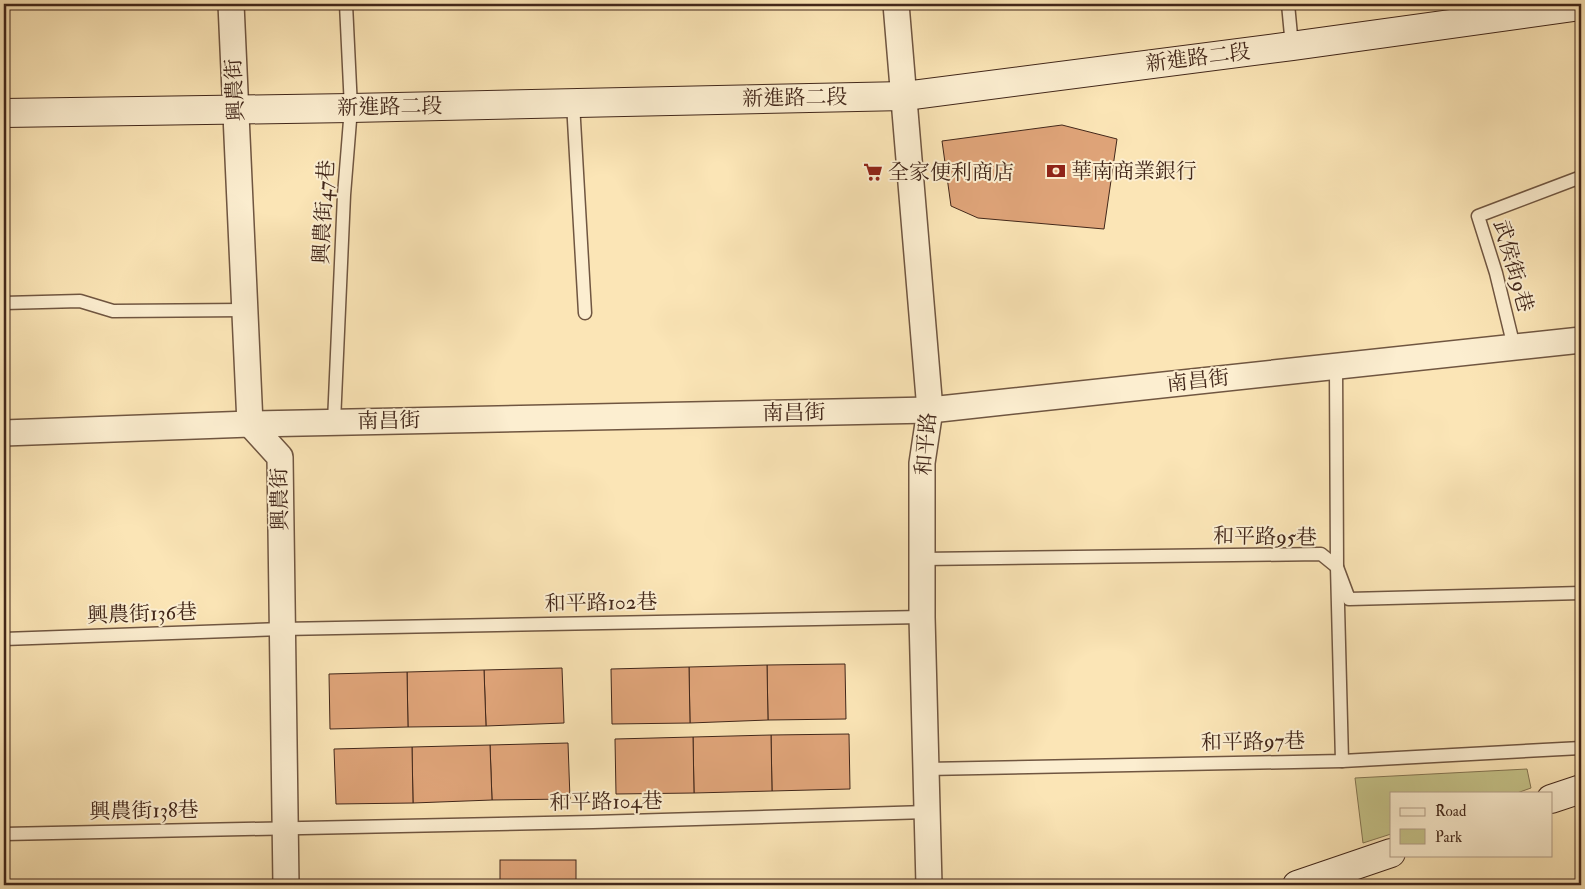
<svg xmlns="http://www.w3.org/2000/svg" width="1585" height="889" font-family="'IM FELL Double Pica','Noto Serif TC',serif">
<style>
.green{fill:#c5c389;stroke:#847552}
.building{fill:#dfa479;stroke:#42271a}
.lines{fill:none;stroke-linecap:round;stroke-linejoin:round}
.lane-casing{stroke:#705641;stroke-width:15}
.street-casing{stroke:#705641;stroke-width:28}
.secondary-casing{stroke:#42271a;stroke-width:30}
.lane{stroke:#fceed0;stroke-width:12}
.street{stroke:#fceed0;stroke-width:25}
.secondary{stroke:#fceed0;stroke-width:28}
.rail-casing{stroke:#42271a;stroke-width:5.5}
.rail{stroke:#fceed0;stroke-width:4;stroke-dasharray:11;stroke-linecap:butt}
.labels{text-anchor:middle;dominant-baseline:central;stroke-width:4;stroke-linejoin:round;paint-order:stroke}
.street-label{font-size:21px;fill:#42271a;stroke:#fceed0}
.poi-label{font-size:21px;fill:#42271a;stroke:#fceed0;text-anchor:start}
</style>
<rect width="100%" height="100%" fill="#fbe5b6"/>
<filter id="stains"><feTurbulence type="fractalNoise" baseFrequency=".004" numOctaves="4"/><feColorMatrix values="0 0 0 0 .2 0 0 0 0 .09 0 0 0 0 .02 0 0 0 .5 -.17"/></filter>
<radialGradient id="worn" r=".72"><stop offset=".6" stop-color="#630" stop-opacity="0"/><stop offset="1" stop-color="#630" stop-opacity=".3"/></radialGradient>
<path class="green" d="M1527 769 1531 788 1517 793H1391V834L1363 843 1355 778Z"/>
<g class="building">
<path d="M1062 125 1117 139 1104 229 978 218 951 206 942 141Z"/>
<path d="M845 664 846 719 768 720 767 665Z"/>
<path d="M767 665 768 720 690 723 689 667Z"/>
<path d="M689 667 690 723 612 724 611 669Z"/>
<path d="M562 668 564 723 486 726 484 670Z"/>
<path d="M484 670 486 726 408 727 407 672Z"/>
<path d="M407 672 408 727 330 729 329 674Z"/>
<path d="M849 734 850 789 772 791 771 735Z"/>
<path d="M771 735 772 791 694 793 693 737Z"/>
<path d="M693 737 694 793 616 794 615 739Z"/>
<path d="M568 743 570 799 492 800 490 745Z"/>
<path d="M490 745 492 800 413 803 412 747Z"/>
<path d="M412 747 413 803 336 804 334 749Z"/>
<rect x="500" y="860" width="76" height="25"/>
</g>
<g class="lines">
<g class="lane-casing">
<g id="lane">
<path d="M1288 4 1292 46"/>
<path d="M573 103 585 313"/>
<path d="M4 303 80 301 113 311 245 310"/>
<path d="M1514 347 1496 273 1478 216 1581 177"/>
<path d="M1336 367 1337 567 1342 761"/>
<path d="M334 422 344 195 351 108 346 4"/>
<path d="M922 559 1321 554 1337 567 1349 599 1581 593"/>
<path d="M4 639 282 629 922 617"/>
<path d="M926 769 1342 761 1581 748"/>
<path d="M4 834 593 822 927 812"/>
</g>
</g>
<g class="street-casing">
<g id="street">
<path d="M231 4 250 424 280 457 286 885"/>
<path d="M896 4 930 410 922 463V617L929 885"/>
<path d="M4 433 250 424 930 410 1581 340"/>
</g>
</g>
<g class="secondary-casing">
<g id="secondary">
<path d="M4 113 351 108 905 96 1292 46 1581 6"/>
<path d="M1551 799 1581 789"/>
<path d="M1297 885 1391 853"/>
</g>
</g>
<use href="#lane" class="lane"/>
<use href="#street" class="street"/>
<use href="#secondary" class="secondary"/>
<g class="rail-casing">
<path id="rail" d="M1579 885 1581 884"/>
</g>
<use href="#rail" class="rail"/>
</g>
<defs>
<g id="bank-bare" transform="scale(1.5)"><path d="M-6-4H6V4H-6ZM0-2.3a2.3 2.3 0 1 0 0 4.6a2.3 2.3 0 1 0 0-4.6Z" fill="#8f2418" stroke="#fceed0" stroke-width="2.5" paint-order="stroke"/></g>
<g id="supermarket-bare" transform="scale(1.5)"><path d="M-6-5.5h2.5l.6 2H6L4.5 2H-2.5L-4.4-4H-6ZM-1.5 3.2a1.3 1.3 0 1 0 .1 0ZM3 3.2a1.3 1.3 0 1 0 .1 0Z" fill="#8f2418" stroke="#fceed0" stroke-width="2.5" paint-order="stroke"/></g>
</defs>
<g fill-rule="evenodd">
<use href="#bank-bare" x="1056" y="171"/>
<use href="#supermarket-bare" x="873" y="172"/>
</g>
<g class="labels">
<g class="street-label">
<text transform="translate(1198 58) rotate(-7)">新進路二段</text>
<text transform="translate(235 90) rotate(-93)">興農街</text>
<text transform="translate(795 98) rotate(-1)">新進路二段</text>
<text transform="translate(390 107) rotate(-1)">新進路二段</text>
<text transform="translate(324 212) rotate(-87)">興農街47巷</text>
<text transform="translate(1513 266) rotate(74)">武侯街9巷</text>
<text transform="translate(1198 381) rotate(-6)">南昌街</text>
<text transform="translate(794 413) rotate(-1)">南昌街</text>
<text transform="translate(389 421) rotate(-1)">南昌街</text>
<text transform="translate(926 444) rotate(-85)">和平路</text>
<text transform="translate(280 499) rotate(-91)">興農街</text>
<text transform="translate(1265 537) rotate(1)">和平路95巷</text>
<text transform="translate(601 603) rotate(-1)">和平路102巷</text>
<text transform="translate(142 614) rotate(-2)">興農街136巷</text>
<text transform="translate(1253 742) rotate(-1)">和平路97巷</text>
<text transform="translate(606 802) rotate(-1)">和平路104巷</text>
<text transform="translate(144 811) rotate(-1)">興農街138巷</text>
</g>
<g class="poi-label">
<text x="1071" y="171">華南商業銀行</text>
<text x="888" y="172">全家便利商店</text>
</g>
</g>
<rect width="1585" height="889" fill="none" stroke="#fbe5b6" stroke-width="20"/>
<rect x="5" y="5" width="1575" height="879" fill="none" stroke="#42271a" stroke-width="2.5"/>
<rect x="10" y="10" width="1565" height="869" fill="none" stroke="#42271a"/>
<rect x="1390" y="792" width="162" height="65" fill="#fceed0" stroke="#b29e87"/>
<rect x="1400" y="808" width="25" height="8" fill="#fceed0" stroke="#b29e87"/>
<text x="1435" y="816" font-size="15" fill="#42271a">Road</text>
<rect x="1400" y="829" width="25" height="15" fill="#c5c389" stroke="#b29e87"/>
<text x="1435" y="842" font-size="15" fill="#42271a">Park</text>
<rect width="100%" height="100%" filter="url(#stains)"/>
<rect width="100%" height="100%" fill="url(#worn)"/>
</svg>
